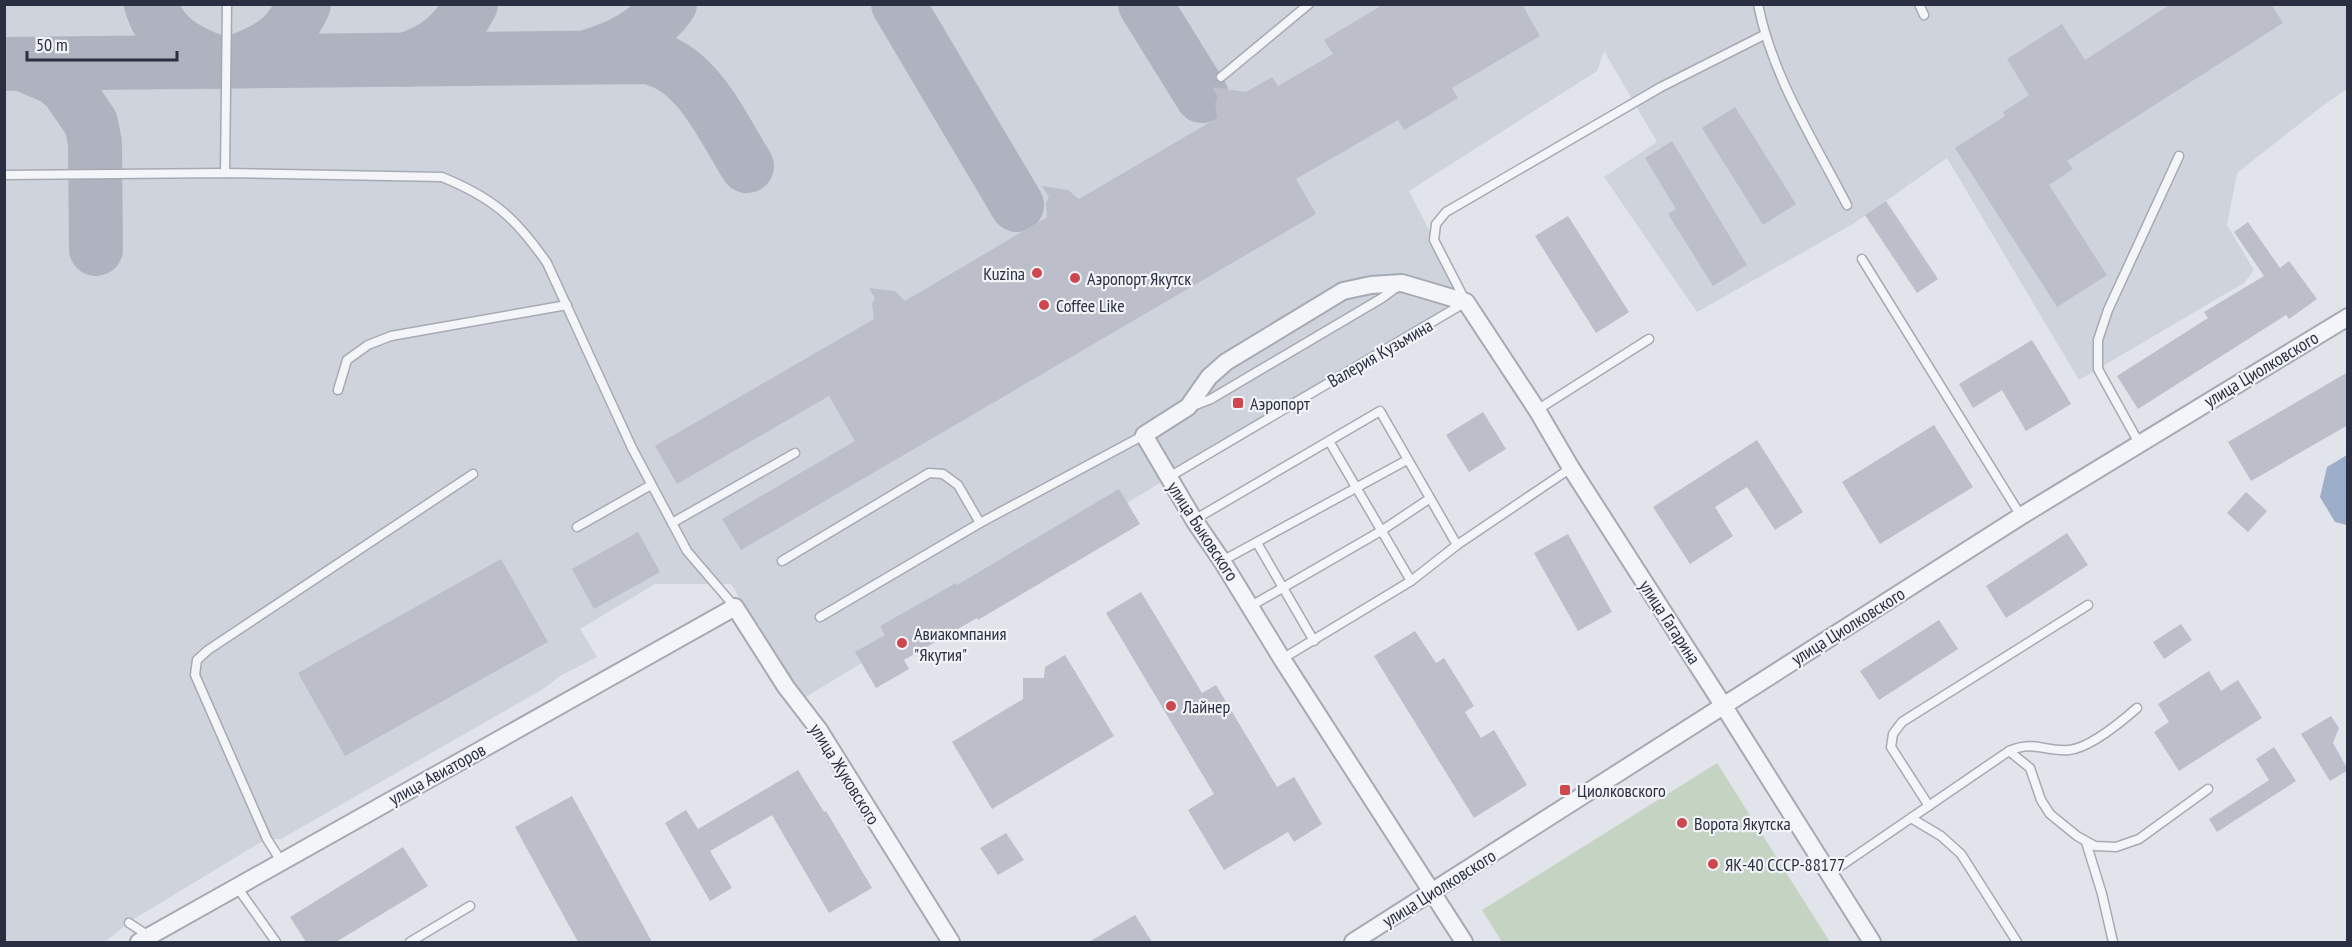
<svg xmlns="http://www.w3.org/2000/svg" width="2352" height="947" font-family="'PT Sans Narrow',sans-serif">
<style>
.built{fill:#cfd3dc}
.green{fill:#c5d4c2}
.water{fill:#9daeca}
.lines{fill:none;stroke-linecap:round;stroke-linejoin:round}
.taxiway{stroke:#aeb3bf;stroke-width:54}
.building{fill:#bcbfca}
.service-casing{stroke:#a6aab4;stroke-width:11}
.minor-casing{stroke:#a6aab4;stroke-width:20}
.service{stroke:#f4f5f8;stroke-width:8}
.minor{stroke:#f4f5f8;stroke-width:16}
.poi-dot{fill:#ce474f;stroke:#f1f3f7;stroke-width:2}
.labels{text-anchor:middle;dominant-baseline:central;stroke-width:4.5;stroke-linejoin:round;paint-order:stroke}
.poi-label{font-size:18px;fill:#2a3042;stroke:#f1f3f7;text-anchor:start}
.street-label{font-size:18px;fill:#2a3042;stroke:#f1f3f7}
</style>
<rect width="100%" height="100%" fill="#e1e4ea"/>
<path class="built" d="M5 5H2347V89L2321 107 2237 173 2227 225 2254 270 2244 283 2079 380 1947 158 1853 224 1697 312 1604 177 1657 142 1604 51 1597 71 1409 191 1466 302 1183 469 799 701 731 584H655L580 629 597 657 560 676 543 689 281 839H266L129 922 105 942H5Z"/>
<path class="green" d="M1717 763 1830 942H1502L1482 910Z"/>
<path class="water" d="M2347 455V525L2335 522 2320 497 2327 467Z"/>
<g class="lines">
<g class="taxiway">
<path d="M151 4C160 37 186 51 216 62"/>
<path d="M898 4 1017 205"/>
<path d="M1145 4 1202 96"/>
<path d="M590 56C621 47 651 30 670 4"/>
<path d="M405 60C437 49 455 35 471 4"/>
<path d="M238 61C271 49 289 37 304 4"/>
<path d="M4 64 646 57C697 65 722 127 747 166"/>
<path d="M22 64 55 78 67 88 91 123 95 143 96 249"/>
</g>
</g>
<g class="building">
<path d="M1384 4H1522L1540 36 1452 88 1458 98 1404 130 1398 120 1296 179 1316 214 741 550 722 519 855 441 829 396 677 484 655 446 874 319 872 304 875 298 869 288 895 291 905 301 1047 217 1046 203 1049 197 1042 186 1068 190 1079 199 1217 118 1215 103 1218 98 1212 87 1246 92 1272 77 1278 86 1333 54 1324 40Z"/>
<path d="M2171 4H2271L2283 23 2067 161 2073 169 2049 185 2107 275 2057 307 1955 148 2005 116 2003 112 2029 95 2007 59 2062 24 2085 60Z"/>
<path d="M1735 107 1796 204 1763 225 1702 128Z"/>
<path d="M1672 141 1747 265 1713 286 1668 214 1676 209 1645 158Z"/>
<path d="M1886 201 1938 279 1917 293 1865 215Z"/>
<path d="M1568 216 1629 312 1596 333 1535 236Z"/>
<path d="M2248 222 2280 268 2289 261 2317 299 2289 319 2286 315 2138 409 2117 376 2208 318 2204 312 2264 276 2234 232Z"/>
<path d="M2032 340 2071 404 2026 431 2002 390 1973 408 1959 384Z"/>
<path d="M2348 372V425L2251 481 2228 442Z"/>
<path d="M1483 412 1506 449 1469 472 1446 435Z"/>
<path d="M1934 425 1973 487 1880 544 1842 482Z"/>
<path d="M1757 440 1803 512 1775 530 1747 487 1715 507 1733 536 1690 564 1653 507Z"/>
<path d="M1119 489 1140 524 978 620 977 618 904 660 909 669 876 688 855 652 885 635 880 626 956 583 957 585Z"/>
<path d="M2246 492 2267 511 2248 532 2227 513Z"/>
<path d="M638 532 660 572 594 609 572 569Z"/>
<path d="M2067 533 2088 565 2006 618 1986 586Z"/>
<path d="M1568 534 1612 612 1578 631 1534 553Z"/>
<path d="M501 559 548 642 345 756 298 673Z"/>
<path d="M1141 592 1202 693 1216 685 1277 787 1294 777 1322 824 1294 842 1288 832 1224 870 1188 810 1214 794 1106 613Z"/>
<path d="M1939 620 1958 649 1879 700 1860 671Z"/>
<path d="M2181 624 2192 640 2164 659 2153 642Z"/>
<path d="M1415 631 1436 663 1444 658 1474 706 1465 712 1481 738 1494 730 1527 785 1474 818 1374 656Z"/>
<path d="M1065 655 1114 736 992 809 952 742 1023 699V678H1044L1045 667Z"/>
<path d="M2209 671 2221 691 2238 680 2262 718 2179 771 2154 732 2169 722 2158 704Z"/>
<path d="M2331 716 2339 728 2333 743 2348 770 2330 781 2301 734Z"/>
<path d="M2274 747 2296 781 2217 832 2209 819 2269 780 2256 759Z"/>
<path d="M798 770 824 812 826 811 872 888 829 913 772 815 710 851 732 888 710 901 665 823 686 810 698 829Z"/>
<path d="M572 796 652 942H578L515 827Z"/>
<path d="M1006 833 1024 860 998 875 980 848Z"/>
<path d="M403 847 428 886 336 942H306L290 917Z"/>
<path d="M1135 915 1152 942H1089Z"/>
</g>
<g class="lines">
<g class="service-casing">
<g id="service">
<path d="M1758 4C1772 76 1814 141 1847 205"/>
<path d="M1919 4 1924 15"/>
<path d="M1221 77 1309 4"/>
<path d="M225 173 227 4"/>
<path d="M4 175 225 173 442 177C493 198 515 217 547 263L632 448 687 551 735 607"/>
<path d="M1862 259 2021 516"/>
<path d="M338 390 347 360 368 345 391 336 567 305"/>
<path d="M1193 406 1211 399 1382 298 1397 287"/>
<path d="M1537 410 1649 339"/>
<path d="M1329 441 1411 581"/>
<path d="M2139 443 2098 369V340L2108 310 2179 156"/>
<path d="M1169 477 1466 302 1434 240 1436 224 1446 212 1661 87 1764 35"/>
<path d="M1194 520 1380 411 1457 545"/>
<path d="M672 523 795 453"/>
<path d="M577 527 651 485"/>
<path d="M1257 543 1314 641"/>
<path d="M782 561 929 473 943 474 958 485 980 523"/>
<path d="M1222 561 1407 460"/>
<path d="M1251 606 1381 531 1429 499"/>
<path d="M820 617 980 523 1144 435"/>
<path d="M1282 659 1411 581 1457 545 1571 468"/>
<path d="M2009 751 2030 768 2041 800 2050 814 2077 836 2095 846 2116 847 2139 839 2208 789"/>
<path d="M1929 806 1891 747 1893 734 1902 722 2088 605"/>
<path d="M1911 818 1941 836 1961 854 2017 942"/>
<path d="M2086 842 2102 894 2113 942"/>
<path d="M281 861 267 839 195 675 197 660 208 650 473 474"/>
<path d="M1829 874 2009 751C2034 740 2045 752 2069 750 2090 748 2121 722 2137 708"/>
<path d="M237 887 276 942"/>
<path d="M129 923 149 936"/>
<path d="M410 942 470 906"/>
</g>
</g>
<g class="minor-casing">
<g id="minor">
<path d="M139 942 735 607 786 687 819 730 951 942"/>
<path d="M1353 942 2021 516 2348 317"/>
<path d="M1464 942 1282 659 1222 561 1194 520 1144 435 1188 407 1209 377 1226 362 1343 291 1371 285 1402 283 1466 302 1537 410 1571 468 1723 705 1872 942"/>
</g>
</g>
<use href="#service" class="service"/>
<use href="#minor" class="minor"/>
</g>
<g class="poi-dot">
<circle cx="1037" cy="273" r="6"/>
<circle cx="1075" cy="278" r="6"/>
<circle cx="1044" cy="305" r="6"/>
<rect x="1232" y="397" width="12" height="12" rx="3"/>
<circle cx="902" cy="643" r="6"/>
<circle cx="1171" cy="706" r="6"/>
<rect x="1559" y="784" width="12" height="12" rx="3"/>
<circle cx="1682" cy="823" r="6"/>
<circle cx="1713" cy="864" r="6"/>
</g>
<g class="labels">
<g class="poi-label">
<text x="1025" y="273" text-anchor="end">Kuzina</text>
<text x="1087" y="278">Аэропорт Якутск</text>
<text x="1056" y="305">Coffee Like</text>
<text x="1250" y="403">Аэропорт</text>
<text x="914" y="633">Авиакомпания<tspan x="914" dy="21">"Якутия"</tspan></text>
<text x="1183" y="706">Лайнер</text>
<text x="1577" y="790">Циолковского</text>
<text x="1694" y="823">Ворота Якутска</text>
<text x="1725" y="864">ЯК-40 СССР-88177</text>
</g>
<g class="street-label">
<text transform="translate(1380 353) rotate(-30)">Валерия Кузьмина</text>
<text transform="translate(2261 369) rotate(-31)">улица Циолковского</text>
<text transform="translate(1203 531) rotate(57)">улица Быковского</text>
<text transform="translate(1670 622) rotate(57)">улица Гагарина</text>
<text transform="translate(1848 626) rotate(-32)">улица Циолковского</text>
<text transform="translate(437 774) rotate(-29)">улица Авиаторов</text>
<text transform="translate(845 774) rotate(58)">улица Жуковского</text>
<text transform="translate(1439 888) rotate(-32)">улица Циолковского</text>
</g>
</g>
<rect width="2352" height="947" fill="none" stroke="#2a3042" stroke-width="12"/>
<path d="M27 51v9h150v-9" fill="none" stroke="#2a3042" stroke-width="3"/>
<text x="36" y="51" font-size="18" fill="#2a3042" stroke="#f1f3f7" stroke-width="4.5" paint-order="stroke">50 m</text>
</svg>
